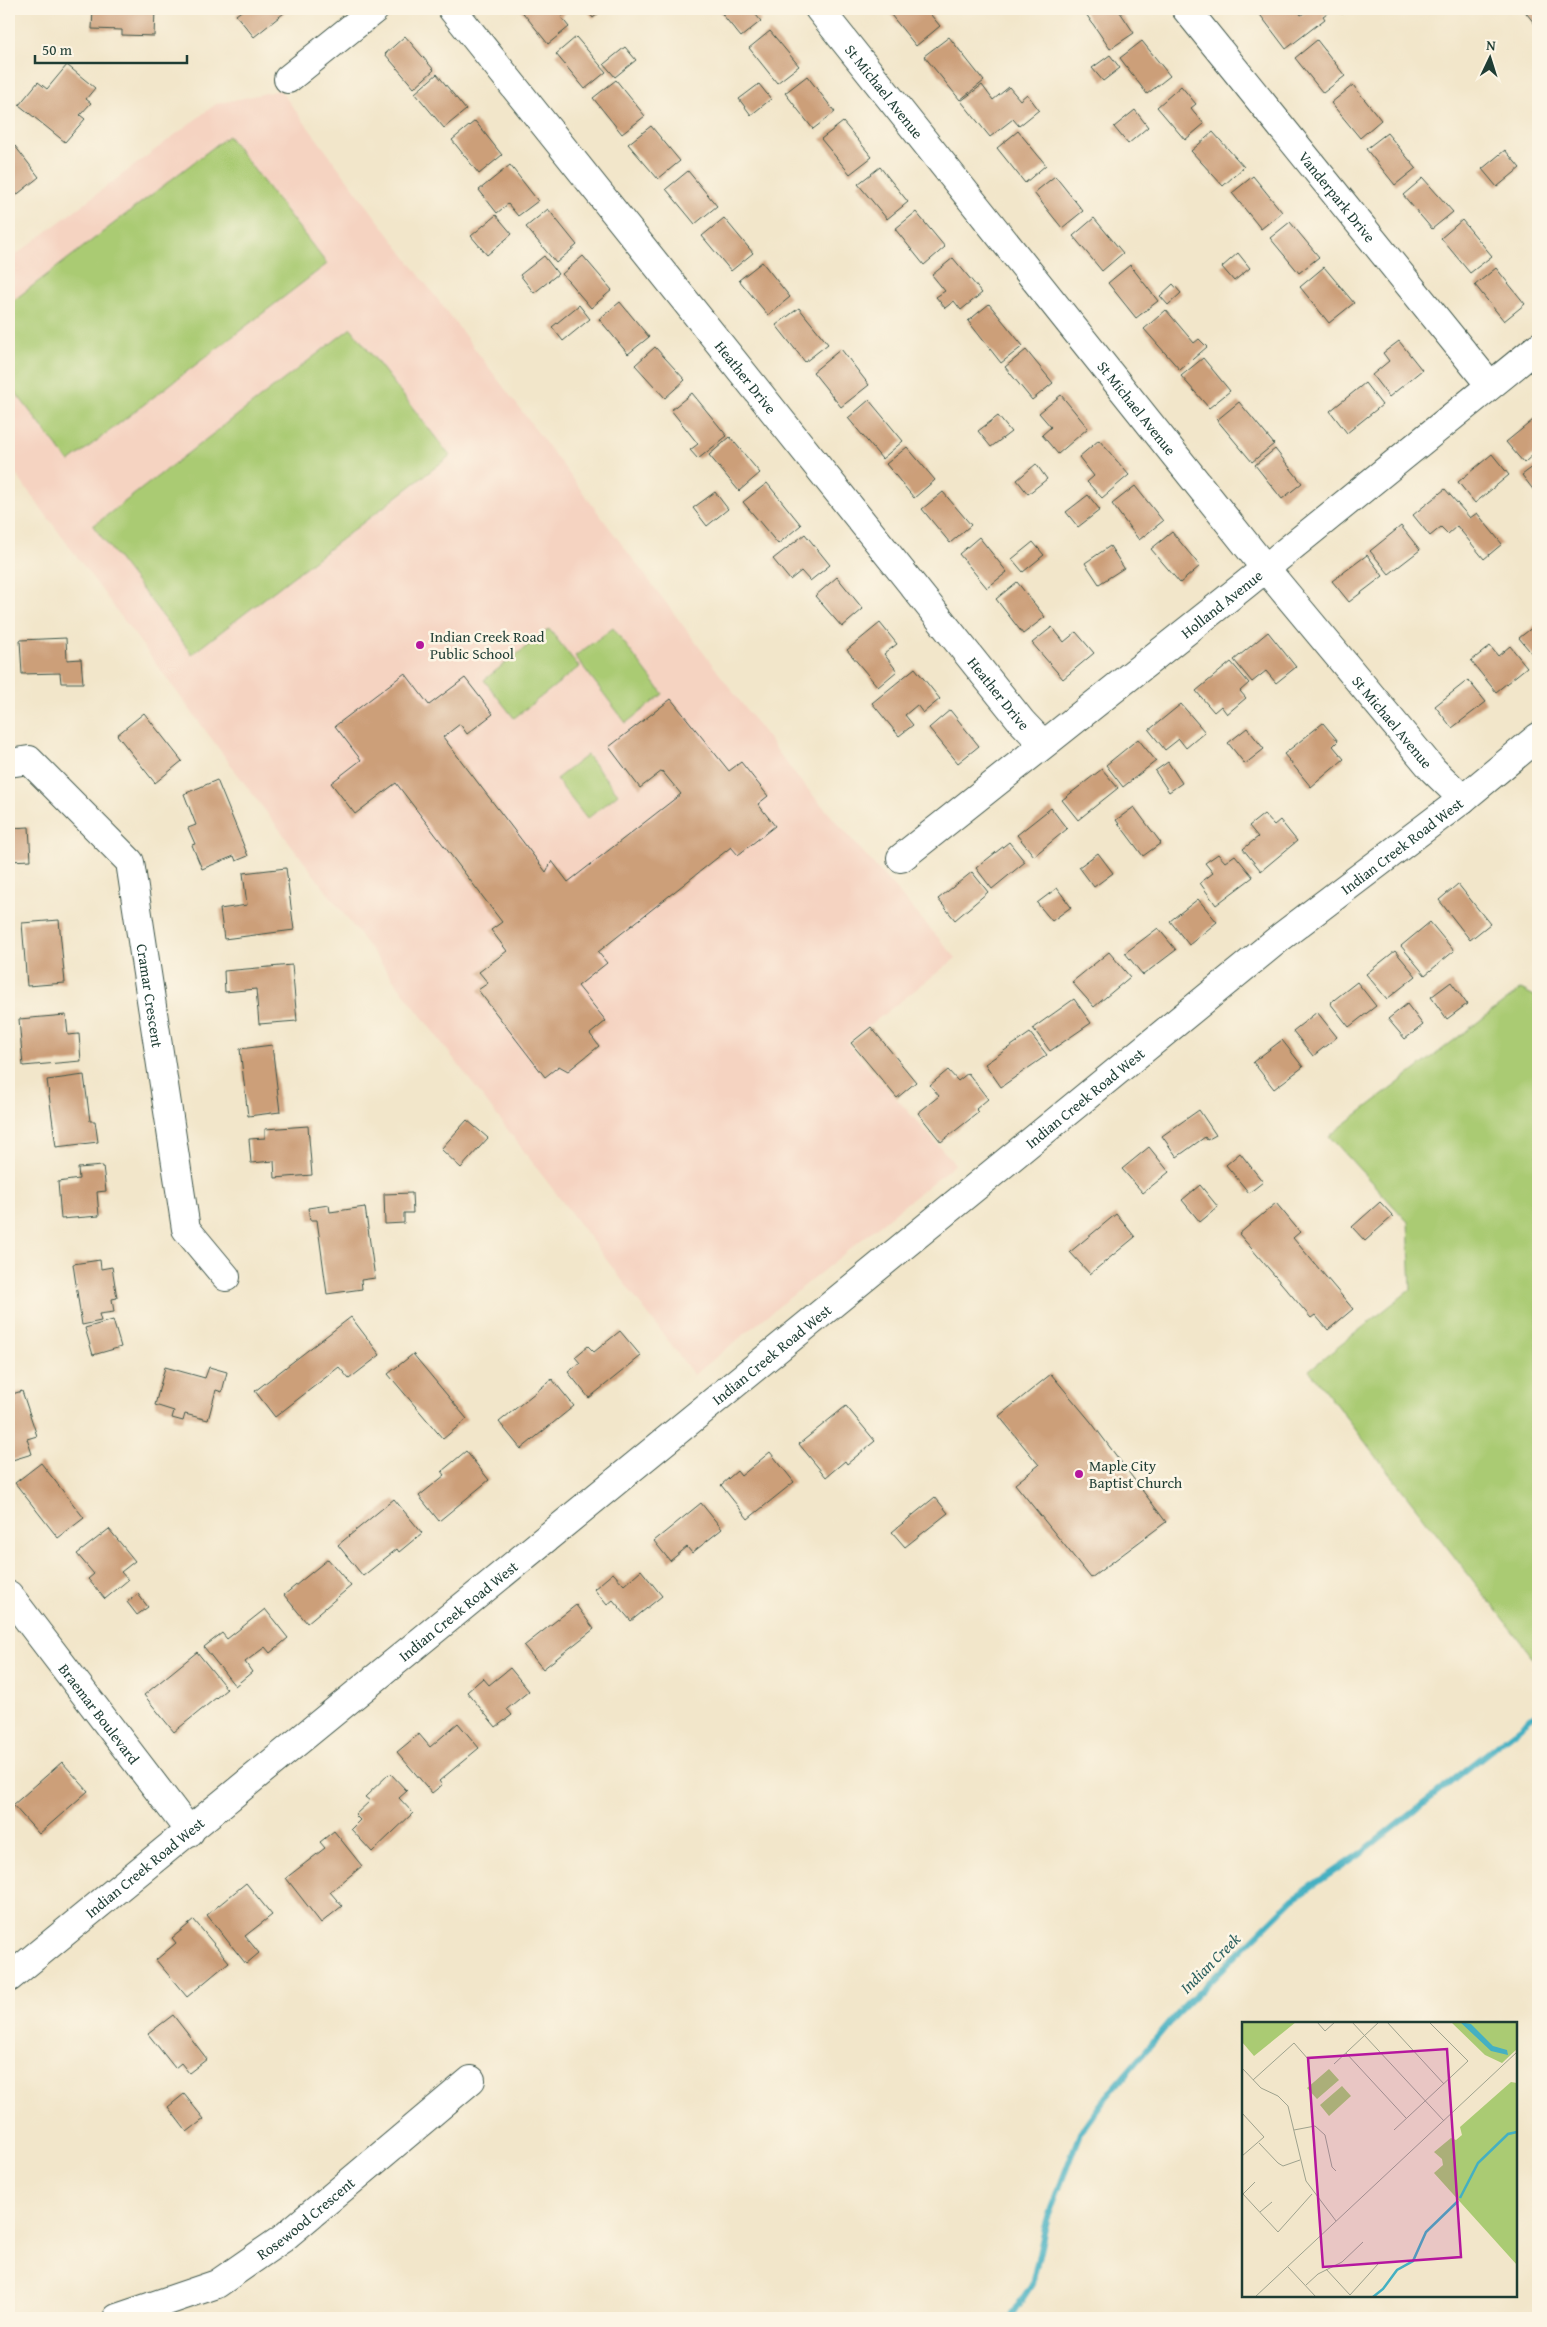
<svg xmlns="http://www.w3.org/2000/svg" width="1547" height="2327" font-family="'Gentium Book Plus',serif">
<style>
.built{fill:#f5d3c1}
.green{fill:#aacb73;stroke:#648454}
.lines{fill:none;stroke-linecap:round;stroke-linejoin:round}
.stream{stroke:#44b0c2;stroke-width:6}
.building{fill:#cc9f79}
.minor-casing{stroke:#3f564a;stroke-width:30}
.minor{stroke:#fff;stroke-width:28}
.poi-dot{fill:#b5179e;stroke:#fcf5e5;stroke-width:2}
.labels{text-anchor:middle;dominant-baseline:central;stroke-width:5;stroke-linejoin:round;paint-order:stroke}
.street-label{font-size:15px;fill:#1f3d34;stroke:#fcf5e5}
.poi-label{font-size:15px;fill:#1f3d34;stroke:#fcf5e5;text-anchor:start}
.water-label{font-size:16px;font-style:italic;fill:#2a605f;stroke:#fcf5e5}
.inset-river{fill:none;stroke:#44b0c2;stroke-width:2.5}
.inset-road{fill:none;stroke:#9ea28e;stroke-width:1}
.view{fill:#b5179e;fill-opacity:0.15;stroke:#b5179e;stroke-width:2.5}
.inset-edge{fill:none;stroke:#1f3d34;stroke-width:2.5}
</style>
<rect width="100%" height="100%" fill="#fcf5e5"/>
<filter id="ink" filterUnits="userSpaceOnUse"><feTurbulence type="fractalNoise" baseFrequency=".02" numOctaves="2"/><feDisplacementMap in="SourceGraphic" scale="10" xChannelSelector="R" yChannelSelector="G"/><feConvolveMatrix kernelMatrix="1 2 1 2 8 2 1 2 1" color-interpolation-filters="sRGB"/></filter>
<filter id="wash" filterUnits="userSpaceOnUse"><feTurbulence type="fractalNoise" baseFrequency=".0096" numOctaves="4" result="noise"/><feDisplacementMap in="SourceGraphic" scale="20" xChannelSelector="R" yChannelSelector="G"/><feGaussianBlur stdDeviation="1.12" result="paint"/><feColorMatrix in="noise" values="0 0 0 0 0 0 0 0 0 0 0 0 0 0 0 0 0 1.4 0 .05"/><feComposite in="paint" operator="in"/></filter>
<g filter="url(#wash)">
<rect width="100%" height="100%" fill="#f2e6ca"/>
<path class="built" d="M280 90 797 777 956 958 847 1043 955 1164 694 1375 245 784 9 465V260L216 104Z"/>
<g class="green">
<path d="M228 136 327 264 69 462 9 384V304Z"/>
<path d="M351 328 450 456 192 654 93 526Z"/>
<path d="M613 628 663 694 626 723 575 656Z"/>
<path d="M549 629 579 667 514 718 484 680Z"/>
<path d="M587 755 618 794 587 819 556 779Z"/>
<path d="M1521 989 1538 998V1664L1309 1370 1411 1289 1408 1222 1329 1136Z"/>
</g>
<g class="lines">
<path class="stream" d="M1010 2318 1032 2284 1047 2220 1080 2133 1103 2101 1175 2016 1293 1899 1361 1853 1538 1713"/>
</g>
<g id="blocks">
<g class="building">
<path d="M93 9H155L154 36 122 35V30L92 29Z"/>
<path d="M244 9H289L254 37 236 15Z"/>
<path d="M520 9H568L569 10 561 17 569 27 548 44Z"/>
<path d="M586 9H604L593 18Z"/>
<path d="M718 9H751L761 21 741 37Z"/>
<path d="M889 9H926L940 26 916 46 887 10Z"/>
<path d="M1088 9H1118L1134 33 1110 49 1084 11Z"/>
<path d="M1262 9H1297L1301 15 1310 9H1333L1323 16 1325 19 1286 49 1258 12Z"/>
<path d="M1337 9H1349L1342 14Z"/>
<path d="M1523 9H1538V28Z"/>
<path d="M770 31 799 66 777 83 749 48Z"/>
<path d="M405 36 434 70 414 88 385 54Z"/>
<path d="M576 37 606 72 585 89 556 54Z"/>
<path d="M949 37 984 81 960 100 924 56Z"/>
<path d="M1317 40 1345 76 1323 93 1295 58Z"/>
<path d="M1142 41 1170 76 1147 94 1120 58Z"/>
<path d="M625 47 636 60 615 77 604 64Z"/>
<path d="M1110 55 1120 68 1103 81 1092 68Z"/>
<path d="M67 65 95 88 86 99 91 103 80 115 85 119 65 142 19 105 38 82 47 89Z"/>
<path d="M437 74 466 110 444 128 415 93Z"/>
<path d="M807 76 835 112 813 129 785 93Z"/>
<path d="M616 80 645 116 622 134 593 98Z"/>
<path d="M759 84 771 99 751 115 739 99Z"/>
<path d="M982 85 993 100 1009 87 1020 100 1027 94 1039 110 1019 126 1013 119 990 137 961 101Z"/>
<path d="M1353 85 1381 120 1360 138 1331 103Z"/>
<path d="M1181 86 1196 104 1191 108 1204 124 1185 140 1157 107Z"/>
<path d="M1135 110 1148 127 1128 144 1114 127Z"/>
<path d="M475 121 502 155 479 174 452 140Z"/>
<path d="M843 122 872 157 850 174 821 139Z"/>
<path d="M651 126 680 161 658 179 628 144Z"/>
<path d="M1018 131 1046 165 1025 183 997 148Z"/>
<path d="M1213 132 1244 167 1223 186 1191 151Z"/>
<path d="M1387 133 1416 168 1395 185 1366 149Z"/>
<path d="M15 146 39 177 9 201V151Z"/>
<path d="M1505 150 1520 168 1497 187 1482 169Z"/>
<path d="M510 165 538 201 518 216 508 204 497 213 479 190Z"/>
<path d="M880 167 908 202 887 219 858 184Z"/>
<path d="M688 171 717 206 695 224 666 189Z"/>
<path d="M1055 176 1083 211 1062 228 1034 193Z"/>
<path d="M1253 176 1282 212 1261 229 1232 193Z"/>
<path d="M1423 178 1453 212 1432 229 1403 195Z"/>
<path d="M548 209 577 245 556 263 526 227Z"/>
<path d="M916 212 945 247 924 265 895 229Z"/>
<path d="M496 215 512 234 487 255 471 236Z"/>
<path d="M724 218 753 253 731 271 702 236Z"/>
<path d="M1094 218 1123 253 1102 271 1073 236Z"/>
<path d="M1462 220 1492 256 1470 273 1441 238Z"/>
<path d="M1290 222 1319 257 1299 273 1270 238Z"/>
<path d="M1238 253 1250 268 1234 281 1222 267Z"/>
<path d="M544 256 558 274 534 293 520 275Z"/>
<path d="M583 256 612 290 591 308 562 274Z"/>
<path d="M953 258 982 293 961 310 954 301 945 308 936 297 945 291 932 275Z"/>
<path d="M762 262 790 297 768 315 739 280Z"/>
<path d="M1130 265 1158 301 1136 318 1108 283Z"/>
<path d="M1324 267 1354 303 1329 323 1300 287Z"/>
<path d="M1496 268 1525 304 1504 321 1475 285Z"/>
<path d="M1173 284 1181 293 1168 305 1160 296Z"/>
<path d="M620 302 649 337 628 354 599 319Z"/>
<path d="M989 304 1023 346 1001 363 968 321Z"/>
<path d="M579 305 590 319 563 341 552 327Z"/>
<path d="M799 308 828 344 805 362 776 325Z"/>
<path d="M1166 310 1194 343 1199 339 1207 347 1180 370 1144 329Z"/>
<path d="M1399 341 1422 370 1389 397 1372 375 1389 361 1383 353Z"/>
<path d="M655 347 685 380 665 398 635 365Z"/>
<path d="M841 349 869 385 841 407 813 372Z"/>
<path d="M1026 350 1053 383 1032 400 1005 367Z"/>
<path d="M1203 358 1230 391 1209 408 1181 376Z"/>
<path d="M1365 383 1382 405 1347 433 1330 411Z"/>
<path d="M692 393 727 436 698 459 690 450 698 444 671 410Z"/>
<path d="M1061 395 1088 428 1058 454 1042 435 1051 427 1039 413Z"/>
<path d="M869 400 903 441 882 459 848 418Z"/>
<path d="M1239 402 1274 444 1252 462 1217 420Z"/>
<path d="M998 416 1011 432 991 447 978 431Z"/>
<path d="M1538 416V450L1524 463 1506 442Z"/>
<path d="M730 437 760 473 739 491 709 455Z"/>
<path d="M1099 440 1129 475 1102 498 1087 482 1094 476 1079 457Z"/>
<path d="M907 447 935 480 914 498 886 464Z"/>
<path d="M1275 449 1302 483 1282 499 1255 465Z"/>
<path d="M1492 454 1509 475 1475 503 1458 482Z"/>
<path d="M1036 464 1047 479 1028 494 1017 480Z"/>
<path d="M1534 466 1538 471V489L1535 492 1522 475Z"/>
<path d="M767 483 801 525 778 544 743 502Z"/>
<path d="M1135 486 1163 521 1139 540 1112 504Z"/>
<path d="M1445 489 1470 518 1477 513 1502 544 1484 559 1457 526 1448 534 1441 527 1430 536 1413 515Z"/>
<path d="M715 492 728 509 707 526 693 508Z"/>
<path d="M943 492 971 525 950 543 922 509Z"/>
<path d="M1088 495 1100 510 1078 527 1066 512Z"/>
<path d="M1401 526 1420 550 1389 574 1370 551Z"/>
<path d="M1172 532 1200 566 1180 583 1151 549Z"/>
<path d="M805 534 830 565 810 581 801 571 790 580 773 559Z"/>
<path d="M979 537 1007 572 987 588 959 554Z"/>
<path d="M1033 542 1044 555 1023 572 1012 559Z"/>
<path d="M1110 546 1124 568 1099 584 1085 563Z"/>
<path d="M1367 555 1383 576 1349 602 1332 581Z"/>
<path d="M837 577 863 609 842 627 815 596Z"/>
<path d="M1017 582 1045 617 1023 634 996 599Z"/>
<path d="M880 623 897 644 884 654 897 671 878 687 847 650Z"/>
<path d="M1538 623V661L1519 638Z"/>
<path d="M1052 627 1064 642 1076 632 1094 653 1063 679 1032 643Z"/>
<path d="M1268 632 1296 667 1276 683 1266 671 1252 682 1234 660Z"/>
<path d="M66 638 67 660 81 659 83 683H61L60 673 22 674 20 640Z"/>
<path d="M1490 646 1498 656 1510 646 1527 667 1496 692 1471 661Z"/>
<path d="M1231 662 1249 683 1240 691 1246 698 1227 714 1221 706 1214 712 1196 691Z"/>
<path d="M915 668 940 699 923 713 917 705 905 715 913 725 899 736 872 703Z"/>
<path d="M405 673 429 705 465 678 493 714 467 734 460 724 443 737 546 872 552 861 568 882 681 794 662 771 640 788 609 747 671 699 729 771 741 762 768 796 758 804 775 826 738 855 731 847 598 952 607 963 578 986 606 1021 590 1034 599 1046 568 1071 559 1066 545 1077 478 990 488 983 479 972 507 951 491 930 502 922 396 783 355 814 331 783 361 760 335 726Z"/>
<path d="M1468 680 1486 702 1452 728 1435 706Z"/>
<path d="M1181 704 1205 732 1186 748 1179 739 1165 750 1149 730Z"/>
<path d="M950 710 979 746 958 763 929 728Z"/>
<path d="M144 713 182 761 155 783 117 735Z"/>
<path d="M1323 723 1338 741 1333 746 1344 759 1311 787 1284 754Z"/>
<path d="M1247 728 1264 749 1245 764 1228 743Z"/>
<path d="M1138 739 1156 761 1123 787 1106 765Z"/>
<path d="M1168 762 1182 783 1169 792 1155 771Z"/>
<path d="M1102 769 1118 788 1078 820 1062 800Z"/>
<path d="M217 780 248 856 236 861 234 856 202 869 192 845 195 844 188 828 196 825 184 794Z"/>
<path d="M1134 807 1161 843 1143 856 1116 820Z"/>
<path d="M1051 808 1067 829 1034 856 1017 835Z"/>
<path d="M1264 814 1274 825 1280 820 1297 841 1261 871 1243 849 1258 837 1249 826Z"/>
<path d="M9 820H11V828L29 827 31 860 9 861Z"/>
<path d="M1009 842 1025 862 992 889 976 868Z"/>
<path d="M1098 853 1113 873 1094 887 1079 867Z"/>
<path d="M1218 854 1225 862 1235 855 1253 877 1216 905 1200 883 1213 873 1205 863Z"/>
<path d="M286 868 294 930 224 939 220 909 247 905 243 873Z"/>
<path d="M972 872 988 892 955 920 938 899Z"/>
<path d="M1458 884 1490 924 1470 940 1439 900Z"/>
<path d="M1057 888 1071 907 1052 921 1037 903Z"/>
<path d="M1198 899 1217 922 1189 945 1170 921Z"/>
<path d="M59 920 65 983 27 986 22 923Z"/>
<path d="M1430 922 1454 951 1425 975 1401 946Z"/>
<path d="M1158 928 1176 950 1143 975 1125 953Z"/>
<path d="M1395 951 1416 976 1387 999 1366 974Z"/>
<path d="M1109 952 1130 977 1094 1007 1072 982Z"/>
<path d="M292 965 297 1021 259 1024 256 989 225 992 224 971Z"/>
<path d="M1357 982 1376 1006 1349 1027 1330 1003Z"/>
<path d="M1451 982 1467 1004 1447 1019 1431 997Z"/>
<path d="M1074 999 1091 1023 1050 1051 1033 1028Z"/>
<path d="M1407 1004 1423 1025 1405 1039 1388 1019Z"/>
<path d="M1317 1012 1337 1037 1313 1056 1293 1031Z"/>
<path d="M66 1015 68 1035 79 1034 81 1061 23 1066 19 1019Z"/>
<path d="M871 1027 916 1082 897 1098 851 1043Z"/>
<path d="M1030 1033 1047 1055 1001 1087 985 1064Z"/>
<path d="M1282 1040 1303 1067 1274 1089 1253 1062Z"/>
<path d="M272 1045 280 1112 248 1116 240 1049Z"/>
<path d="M948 1070 958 1081 968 1073 988 1099 976 1109 979 1112 941 1142 918 1113 939 1096 930 1085Z"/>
<path d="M84 1075 90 1121H95L98 1142 56 1147 47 1080Z"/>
<path d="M1199 1110 1216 1135 1207 1140 1205 1137 1177 1157 1162 1136Z"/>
<path d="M467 1120 488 1138 461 1168 441 1149Z"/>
<path d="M308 1126 312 1175 275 1178 274 1161 251 1163 249 1139 265 1138V1129Z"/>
<path d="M1149 1147 1169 1172 1143 1193 1122 1169Z"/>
<path d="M1240 1153 1263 1182 1249 1193 1226 1165Z"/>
<path d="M103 1166 106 1191 97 1192 99 1216 61 1219 58 1182 79 1179 78 1168Z"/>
<path d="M1200 1185 1218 1207 1200 1222 1182 1200Z"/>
<path d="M412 1193 413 1213H404V1223L385 1224 384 1194Z"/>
<path d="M1380 1202 1393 1216 1365 1241 1352 1227Z"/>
<path d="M1276 1203 1300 1232 1293 1238 1353 1309 1328 1330 1315 1315 1311 1318 1239 1234Z"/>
<path d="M329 1205 330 1212 365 1207 375 1278 361 1280 362 1289 327 1294 317 1220H310L308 1208Z"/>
<path d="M1116 1214 1135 1237 1090 1274 1070 1252Z"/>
<path d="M100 1260 101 1269 112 1267 117 1298 112 1299 114 1312 99 1314 101 1321 82 1325 73 1264Z"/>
<path d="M351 1317 380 1355 349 1379 339 1367 275 1417 255 1391Z"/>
<path d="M113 1320 121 1347 93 1355 85 1328Z"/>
<path d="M620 1331 641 1356 589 1398 568 1372 580 1363 575 1357 588 1346 594 1352Z"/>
<path d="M413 1354 467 1419 443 1439 388 1374Z"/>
<path d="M165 1367 205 1378 209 1367 227 1372 222 1392 216 1390 208 1420 185 1414 183 1421 172 1418 174 1411 155 1405Z"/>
<path d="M1051 1374 1091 1422 1166 1522 1091 1578 1015 1484 1039 1465 999 1416Z"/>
<path d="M552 1379 574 1406 521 1449 499 1422Z"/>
<path d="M22 1391 37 1436 27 1439 32 1454 9 1461V1395Z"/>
<path d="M846 1406 875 1441 847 1464 845 1461 826 1477 799 1444Z"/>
<path d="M466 1451 489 1480 439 1521 419 1496 445 1475 442 1471Z"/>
<path d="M770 1452 794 1482 748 1519 721 1485 737 1471 741 1476Z"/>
<path d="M41 1463 84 1518 58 1538 15 1483Z"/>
<path d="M935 1497 948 1513 905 1547 892 1532Z"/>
<path d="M394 1499 422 1533 399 1552 397 1549 363 1576 338 1545Z"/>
<path d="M701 1503 722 1529 692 1553 687 1547 670 1561 654 1541Z"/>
<path d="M109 1529 135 1561 121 1572 128 1580 105 1599 88 1579 94 1574 77 1554Z"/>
<path d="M328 1559 351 1586 307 1623 284 1595Z"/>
<path d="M641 1570 662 1596 631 1621 613 1600 607 1605 594 1589 613 1573 624 1585Z"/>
<path d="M138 1594 148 1607 137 1615 127 1602Z"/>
<path d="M576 1605 594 1629 543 1669 524 1646Z"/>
<path d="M265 1609 288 1638 270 1653 265 1647 245 1662 252 1672 235 1686 204 1647 222 1633 227 1639Z"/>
<path d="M197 1652 227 1689 174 1732 144 1695Z"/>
<path d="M510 1668 529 1691 507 1709 512 1715 496 1727 467 1692 483 1678 489 1685Z"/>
<path d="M458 1723 479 1748 439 1781 442 1785 432 1793 397 1752 419 1734 430 1747Z"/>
<path d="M62 1762 88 1791 39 1834 13 1805Z"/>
<path d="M390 1773 407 1791 399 1798 413 1813 372 1852 351 1829 360 1820 355 1815 370 1801 365 1797Z"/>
<path d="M334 1831 362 1866 330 1892 342 1906 321 1923 286 1878 325 1848 320 1842Z"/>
<path d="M246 1883 272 1915 245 1936 259 1953 246 1964 207 1915Z"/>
<path d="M194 1920 229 1962 187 1997 156 1960 176 1943 172 1938Z"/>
<path d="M173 2015 207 2059 189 2073 181 2063 175 2068 148 2034Z"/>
<path d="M184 2094 204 2119 187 2132 168 2107Z"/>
</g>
</g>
</g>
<g filter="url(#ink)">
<use href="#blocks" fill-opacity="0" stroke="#3f564a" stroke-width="1"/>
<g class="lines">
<g class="minor-casing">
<g id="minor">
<path id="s1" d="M452 9 1022 722 1043 744"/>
<path id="s2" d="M819 9 1265 568 1433 770 1463 799"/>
<path id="s3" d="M1186 9 1490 385"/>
<path d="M288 79 375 9"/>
<path id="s4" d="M9 763 29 760 130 862 186 1229 226 1277"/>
<path id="s5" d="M901 858 1246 584 1538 347"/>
<path id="s6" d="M9 1595 190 1832"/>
<path id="s7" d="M9 1978 1281 937 1463 799 1538 737"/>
<path id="s8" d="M117 2318 217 2284 282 2239 471 2080"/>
</g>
</g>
<use href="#minor" class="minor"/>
</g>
</g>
<g class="poi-dot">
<circle cx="420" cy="645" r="5"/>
<circle cx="1079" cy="1474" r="5"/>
</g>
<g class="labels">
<g class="street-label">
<text stroke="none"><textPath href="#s2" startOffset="105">St Michael Avenue</textPath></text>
<text stroke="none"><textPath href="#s3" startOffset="241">Vanderpark Drive</textPath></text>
<text stroke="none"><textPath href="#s1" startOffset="471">Heather Drive</textPath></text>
<text stroke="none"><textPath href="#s2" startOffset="510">St Michael Avenue</textPath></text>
<text stroke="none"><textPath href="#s5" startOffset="409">Holland Avenue</textPath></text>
<text stroke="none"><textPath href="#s1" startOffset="876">Heather Drive</textPath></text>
<text stroke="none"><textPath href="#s2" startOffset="915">St Michael Avenue</textPath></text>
<text stroke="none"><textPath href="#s7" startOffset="1795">Indian Creek Road West</textPath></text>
<text stroke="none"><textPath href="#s4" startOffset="299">Cramar Crescent</textPath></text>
<text stroke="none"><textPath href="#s7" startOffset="1390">Indian Creek Road West</textPath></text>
<text stroke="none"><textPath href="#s7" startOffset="985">Indian Creek Road West</textPath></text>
<text stroke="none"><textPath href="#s7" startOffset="580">Indian Creek Road West</textPath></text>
<text stroke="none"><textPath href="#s6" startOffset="149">Braemar Boulevard</textPath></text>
<text stroke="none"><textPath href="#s7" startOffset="175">Indian Creek Road West</textPath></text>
<text stroke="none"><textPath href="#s8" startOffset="216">Rosewood Crescent</textPath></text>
</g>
<g class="poi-label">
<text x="430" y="636">Indian Creek Road<tspan x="430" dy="17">Public School</tspan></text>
<text x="1089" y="1465">Maple City<tspan x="1089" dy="17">Baptist Church</tspan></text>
</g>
<g class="water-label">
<text transform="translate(1210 1963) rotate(-45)">Indian Creek</text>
</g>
</g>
<g transform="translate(1242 2022)">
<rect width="275" height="275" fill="#f2e6ca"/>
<path d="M0 0H54L12 34 0 20ZM209 0H274L275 27 260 41 243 33ZM87 47 97 58 75 77 65 66ZM269 60 275 61V243L192 151 201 143 200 137 192 130 209 116 214 118 220 113 218 105ZM100 64 109 74 87 94 78 83Z" fill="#aacb73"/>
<path d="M218 0 229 2 251 24 265 28 266 33 249 29Z" fill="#44b0c2"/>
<path class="inset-river" d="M218 176 236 141 266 112 275 110M131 275 141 267 155 248 171 239 184 210 216 179"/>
<path class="inset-road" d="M75 0 83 9 93 0M110 0 202 99M145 0 202 62M104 31 164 96M92 42 137 0M0 46 19 66 36 74 46 84 64 159 94 199M11 58 52 21 66 37M0 91 22 115 0 134M52 108 73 104 83 113 90 145 94 149M152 108 226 39 187 0M17 121 36 141 41 144 58 138M1 172 36 210 70 172M0 173 13 160M18 190 30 180M46 245 74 275M84 247 108 273 136 242M64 263 76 252 100 240 121 220M13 275 275 30"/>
<path class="view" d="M205 27 219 235 81 245 66 36Z"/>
<rect width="275" height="275" class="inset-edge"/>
</g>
<rect width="1547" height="2327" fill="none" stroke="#fcf5e5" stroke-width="30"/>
<g transform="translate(1490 58) rotate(4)" stroke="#fcf5e5" stroke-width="4" paint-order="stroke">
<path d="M0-4L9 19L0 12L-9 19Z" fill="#1f3d34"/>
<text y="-8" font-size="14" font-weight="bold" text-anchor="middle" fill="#1f3d34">N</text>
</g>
<path d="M35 55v8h152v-8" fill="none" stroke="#1f3d34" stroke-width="2.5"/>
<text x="42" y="55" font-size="15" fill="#1f3d34" stroke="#fcf5e5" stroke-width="4" paint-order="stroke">50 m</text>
</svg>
